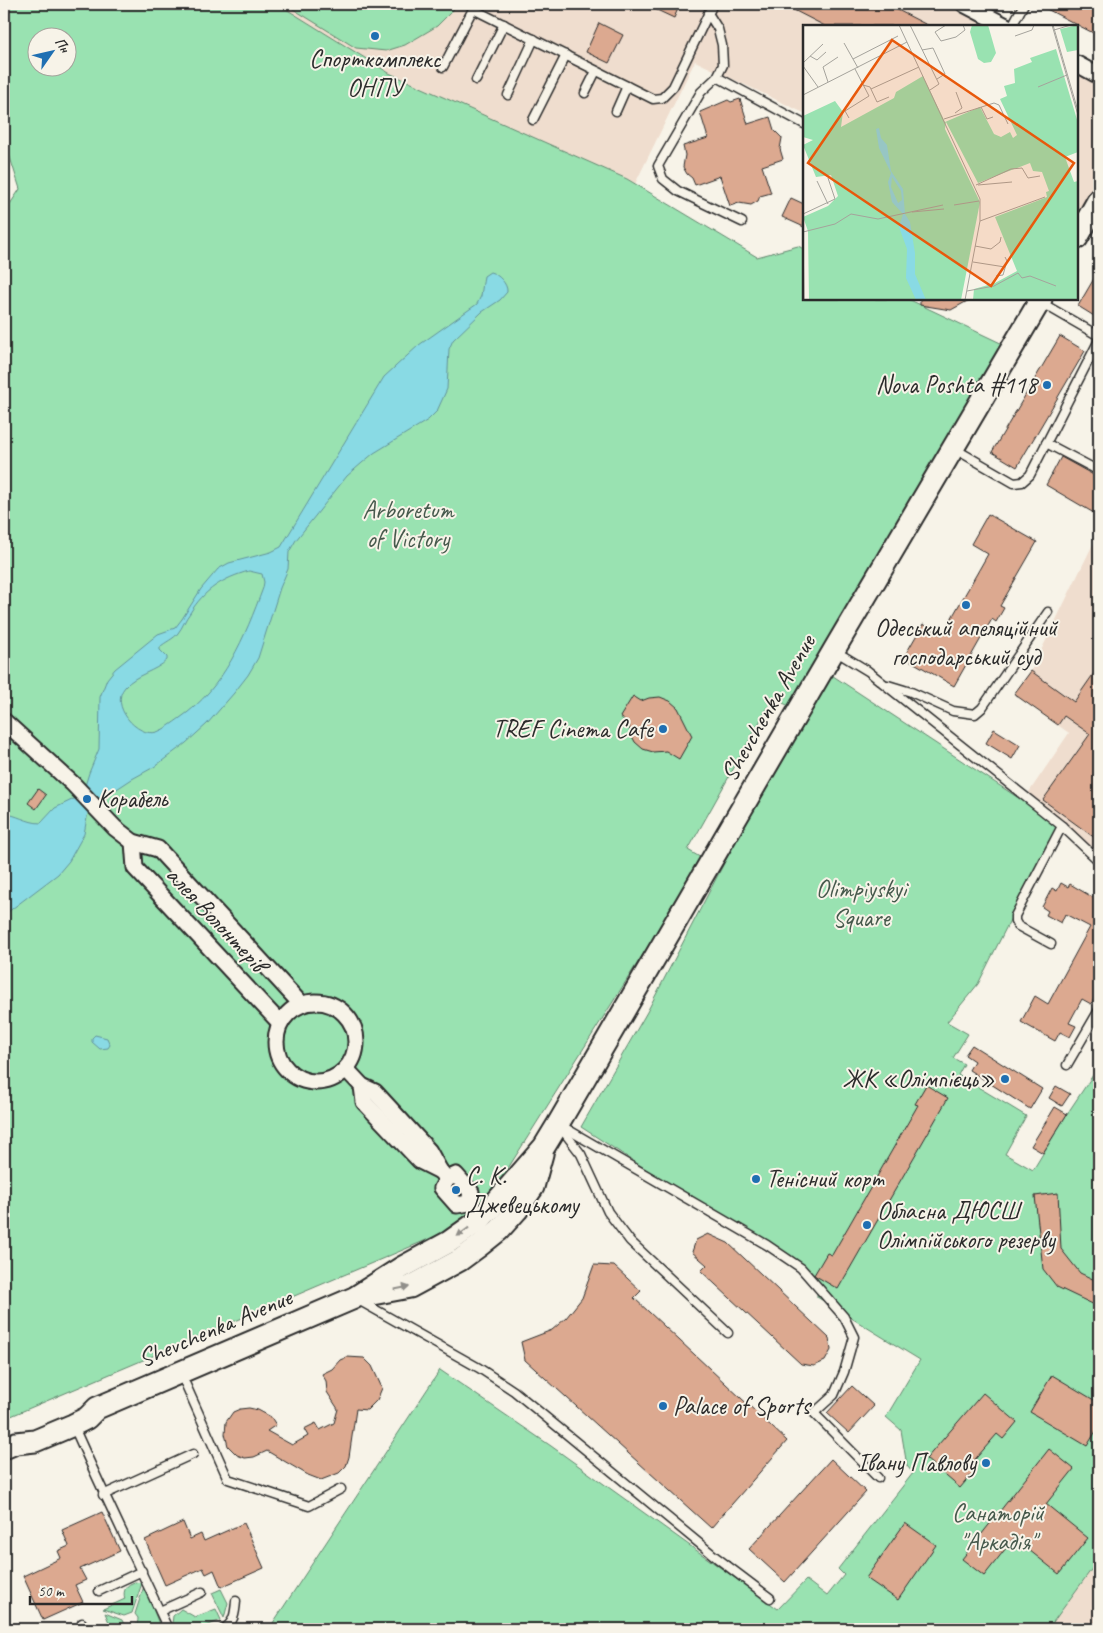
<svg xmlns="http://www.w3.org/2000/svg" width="1103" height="1633" font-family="Caveat,sans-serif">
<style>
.built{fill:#efddce}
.green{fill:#99e2b1;stroke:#62866e;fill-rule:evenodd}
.water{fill:#89dae4;stroke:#63949a;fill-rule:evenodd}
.building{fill:#dca990;stroke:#2b2b2b}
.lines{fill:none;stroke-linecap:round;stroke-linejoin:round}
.lane-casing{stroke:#2b2b2b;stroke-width:11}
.street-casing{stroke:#2b2b2b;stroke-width:19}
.secondary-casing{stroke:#2b2b2b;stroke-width:25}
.lane{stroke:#f7f3e8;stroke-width:8}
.street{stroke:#f7f3e8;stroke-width:15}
.secondary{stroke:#f7f3e8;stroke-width:21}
.oneway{fill:#918f8a}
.poi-dot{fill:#1f6fb2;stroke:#f7f3e8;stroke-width:2}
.labels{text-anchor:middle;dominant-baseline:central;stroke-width:4;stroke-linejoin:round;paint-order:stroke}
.poi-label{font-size:25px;fill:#2b2b2b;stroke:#f7f3e8;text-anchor:start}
.park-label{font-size:25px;fill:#46594c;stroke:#f7f3e8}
.street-label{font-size:25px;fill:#2b2b2b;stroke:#f7f3e8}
.inset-road{fill:none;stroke:#a5a39c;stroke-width:1}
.view{fill:#e8590c;fill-opacity:0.15;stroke:#e8590c;stroke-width:2.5}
.inset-edge{fill:none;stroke:#2b2b2b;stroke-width:2.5}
</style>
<rect width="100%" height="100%" fill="#f7f3e8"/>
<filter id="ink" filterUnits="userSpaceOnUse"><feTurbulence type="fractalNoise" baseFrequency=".02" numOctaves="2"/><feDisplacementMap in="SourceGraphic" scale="10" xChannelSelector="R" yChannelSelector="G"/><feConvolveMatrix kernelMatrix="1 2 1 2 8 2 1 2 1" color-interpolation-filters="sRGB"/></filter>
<g filter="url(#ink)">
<g class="built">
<path d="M278 4H947L991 26H804V113L695 61 635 184 627 179 389 73Z"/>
<path d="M1077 69 1099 81V195L1077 233Z"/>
<path d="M1093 544 1099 548V855L1069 835 1023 801 1069 733 1014 694 1031 671Z"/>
<path d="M1099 1559V1629H1048Z"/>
</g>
<g class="green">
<path d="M11 4H278L389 73 627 179 757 257 798 246 804 249V299H908L1009 347 795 709 773 698 688 850 703 859 476 1219 4 1419V213L20 189 7 148 4 145V15ZM38 38H68V68H38Z"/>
<path d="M285 4H459L437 26 405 45 386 51 356 48Z"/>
<path d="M824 670 1023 801 1057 826 978 984 947 1022 968 1034 953 1058 964 1064 958 1075 1026 1116 1005 1154 1033 1170 1067 1114 1099 1066V1559L1048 1629H269L440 1370 551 1446 778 1609 806 1580 827 1596 844 1575 838 1569 913 1473 907 1466 901 1430 886 1417 920 1360 817 1297V1280L581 1127 647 1012Z"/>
<path d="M135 1582 142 1583 132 1613 124 1616 103 1609 125 1599C122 1590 127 1584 135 1582Z"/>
<path d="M144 1586 159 1624 160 1629H130C135 1628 138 1625 138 1618L135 1614Z"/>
<path d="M221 1589 228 1603 224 1618 212 1593Z"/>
<path d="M181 1609 195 1617 216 1609 221 1620 199 1629H176L172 1624 173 1616Z"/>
<path d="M105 1613 122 1620 126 1629H112Z"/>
</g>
<g class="water">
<path d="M490 272C498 274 508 284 507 292L500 300 482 312 453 340 449 349 447 389 437 411 428 420 374 453 362 463 347 476 296 540 289 552 288 569 280 588 258 658 248 675 234 693 207 724 186 743 154 767 132 779 91 806 88 812 84 834 69 861 58 874 4 915V814C16 814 27 823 41 823L55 808 76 798 84 789 89 773 99 749 100 697 107 679 115 669 158 634 175 628 182 619 201 589 218 569 229 563 271 552 281 547 384 377 419 345 477 304 481 296 484 276ZM249 571 262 574 264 582 263 588C245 637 224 688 180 718 173 723 165 729 157 732 137 738 109 705 125 687 136 674 155 672 167 660V657L160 650V647C165 642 174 639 178 633 183 627 185 619 190 613 204 590 223 578 249 571Z"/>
<path d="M95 1035 107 1038 110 1045 108 1048 100 1049 92 1042V1038Z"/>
</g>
<g class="building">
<path d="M644 4H680L674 18Z"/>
<path d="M782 4H886L929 26H825Z"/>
<path d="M1037 4H1094L1099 6V36Z"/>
<path d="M599 23 623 35 609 63 586 52Z"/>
<path d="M740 99 748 124 770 117 774 130 782 138 780 149 783 159 762 166 771 193 760 196 758 201 751 205 739 203 730 206 720 176 695 185 692 178 687 174 683 167 685 155 683 146 708 138 700 112 728 100 731 102Z"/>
<path d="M791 198 804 204V227L782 217Z"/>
<path d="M1099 270V319L1078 306Z"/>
<path d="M920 299H971L951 310 920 305Z"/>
<path d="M1060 336 1085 351 1017 467 992 452Z"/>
<path d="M1061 457 1099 478V516L1046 485Z"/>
<path d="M988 514 1037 542 1000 606 1004 608 996 622 992 619 954 686 904 657 923 624 942 635 988 554 971 544Z"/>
<path d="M1099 666V841L1043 800 1090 734 1064 716 1058 725 1014 694 1031 671 1074 702Z"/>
<path d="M633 696 641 701 649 698 660 697 670 701 678 708 692 736 679 759 666 751 653 752 643 749 635 742 630 732 629 723 620 717Z"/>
<path d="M994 729 1020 745 1012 759 986 743Z"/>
<path d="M38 789 46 795 36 809 28 803Z"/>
<path d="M1061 883 1068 887 1070 884 1099 901V990L1091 1004 1082 999 1069 1023 1076 1026 1070 1037 1060 1032 1055 1041 1021 1022 1035 996 1048 1004 1090 927 1065 914 1061 923 1046 915 1048 911 1042 907 1052 888 1057 891Z"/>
<path d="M972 1045 1042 1089 1030 1109 969 1070 974 1061 965 1055Z"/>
<path d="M926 1085 948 1098 838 1289 814 1275 827 1253 832 1255 918 1105 915 1104Z"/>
<path d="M1056 1086 1070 1094 1062 1106 1049 1098Z"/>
<path d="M1055 1107 1067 1114 1043 1153 1031 1146Z"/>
<path d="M1058 1193 1061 1249 1080 1273 1099 1282V1307L1057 1287 1043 1269 1035 1196Z"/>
<path d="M708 1234 728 1243 829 1338 831 1350 825 1361 814 1366 801 1364 701 1271 707 1265 692 1252 696 1240Z"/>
<path d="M594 1265 614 1266 641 1291 634 1298 787 1441 711 1528 525 1360 521 1342 552 1330 566 1318 582 1298Z"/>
<path d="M347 1357 364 1358 372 1366 382 1388 377 1400 367 1410 356 1409 349 1457 346 1466 339 1473 321 1480 308 1475 267 1451 254 1457 245 1458 237 1455 228 1446 225 1434 226 1422 233 1412 240 1409 249 1408 258 1410 271 1417 276 1425 267 1431 292 1445 308 1436 304 1429 316 1423 320 1430 334 1423 338 1409 327 1392 326 1381 322 1374 332 1369 340 1360Z"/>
<path d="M1052 1375 1099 1403V1426L1087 1446 1030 1412Z"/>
<path d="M852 1386 874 1406 849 1433 827 1413Z"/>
<path d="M983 1393 1017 1422 1003 1439 997 1434 971 1464 976 1469 960 1488 926 1459Z"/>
<path d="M1049 1449 1074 1469 1046 1504 1088 1538 1059 1574 1014 1538 984 1576 962 1559Z"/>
<path d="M831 1459 866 1492 785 1582 749 1549Z"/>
<path d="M102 1512 120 1551 80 1569 86 1580 75 1585 83 1602 43 1620 23 1576 61 1558 58 1551 69 1546 62 1530Z"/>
<path d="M183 1522 190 1539 201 1534 204 1541 244 1523 264 1568 221 1587 214 1570 206 1574 203 1568 165 1585 145 1540Z"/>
<path d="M905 1523 936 1545 898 1600 866 1578Z"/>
</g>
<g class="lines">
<g class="lane-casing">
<g id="lane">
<path d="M708 13 718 29 722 45 723 65 717 77 701 92 658 166 663 179 678 191 742 222"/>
<path d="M1012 26 1024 4"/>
<path d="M443 67 473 9 653 99 662 98 673 87 713 4"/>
<path d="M717 77 804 124"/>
<path d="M476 80 504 24"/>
<path d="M585 93 596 71"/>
<path d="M508 95 534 39"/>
<path d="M616 111 627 86"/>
<path d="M533 120 566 55"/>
<path d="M1040 302 1099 336"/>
<path d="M1046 443 1099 471"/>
<path d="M955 449 1014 483 1022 482 1030 475 1099 340"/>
<path d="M835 651 868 671 884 684 1062 826 1099 861"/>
<path d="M888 685 911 692 953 711 975 714 982 708 1048 612"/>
<path d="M1051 944 1018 926 1015 921V916L1062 826"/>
<path d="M1067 1065 1099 1010"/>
<path d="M560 1125 767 1245 801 1268 844 1317 854 1337 844 1372 834 1395 814 1413 878 1478"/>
<path d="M561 1128 581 1154 608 1212 630 1241 728 1333"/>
<path d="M360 1301 479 1368 514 1391 717 1558 770 1598"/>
<path d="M181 1374 228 1479 309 1506 341 1489"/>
<path d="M74 1427C104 1495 137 1562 168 1629"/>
<path d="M103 1495 193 1454"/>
<path d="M99 1591 142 1571"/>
<path d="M160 1611 202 1592"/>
<path d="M82 1623 85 1629"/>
<path d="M223 1629C234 1623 235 1614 236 1601"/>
</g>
</g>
<g class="street-casing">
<g id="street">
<path d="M964 4 1006 26"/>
<path d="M1077 64 1099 76"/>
<path d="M4 721 73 784 115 828 133 842 158 849 301 1004"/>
<path d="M133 842 135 868 280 1023"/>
<circle cx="316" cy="1042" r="40"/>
<path d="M346 1069 362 1086 375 1092 429 1151 440 1171 447 1179"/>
<path d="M362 1086 364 1102 420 1161 440 1171"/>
<path d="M456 1175 471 1192 469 1203 457 1205 442 1188 447 1179Z"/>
</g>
</g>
<g class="secondary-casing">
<g id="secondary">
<path d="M1077 238 1099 199"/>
<path d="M367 1295 410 1287 460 1260 479 1246 499 1230 517 1210 533 1187 542 1154"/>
<path d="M4 1448 16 1443 35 1441 73 1425 87 1418 97 1408 354 1298 401 1268 449 1242 477 1222 490 1209 544 1147 558 1124 834 650 1041 299"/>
</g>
</g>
<use href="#lane" class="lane"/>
<use href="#street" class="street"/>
<use href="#secondary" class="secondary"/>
</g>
<defs><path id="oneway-solid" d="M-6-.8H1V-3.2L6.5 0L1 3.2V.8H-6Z" transform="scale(1.25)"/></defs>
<g class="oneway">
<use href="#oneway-solid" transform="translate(463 1232) rotate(144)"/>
<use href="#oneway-solid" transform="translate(402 1288) rotate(-12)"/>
</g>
</g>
<g class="poi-dot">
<circle cx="375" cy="36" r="5"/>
<circle cx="1047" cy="385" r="5"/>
<circle cx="966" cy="605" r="5"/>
<circle cx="663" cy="729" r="5"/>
<circle cx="87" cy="799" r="5"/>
<circle cx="1005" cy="1079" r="5"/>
<circle cx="756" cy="1179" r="5"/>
<circle cx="456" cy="1190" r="5"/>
<circle cx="867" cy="1225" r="5"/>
<circle cx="663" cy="1406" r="5"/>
<circle cx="986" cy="1463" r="5"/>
</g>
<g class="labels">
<g class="poi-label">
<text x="375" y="59" text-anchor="middle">Спорткомплекс<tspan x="375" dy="29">ОНПУ</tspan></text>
<text x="1037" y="385" text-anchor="end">Nova Poshta #118</text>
<text x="966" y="628" text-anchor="middle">Одеський апеляційний<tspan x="966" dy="29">господарський суд</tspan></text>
<text x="653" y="729" text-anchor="end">TREF Cinema Cafe</text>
<text x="97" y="799">Корабель</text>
<text x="995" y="1079" text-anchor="end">ЖК «Олімпієць»</text>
<text x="466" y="1176">С. К.<tspan x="466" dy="29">Джевецькому</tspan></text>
<text x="766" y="1179">Тенісний корт</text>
<text x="877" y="1211">Обласна ДЮСШ<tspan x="877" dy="29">Олімпійського резерву</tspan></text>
<text x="673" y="1406">Palace of Sports</text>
<text x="976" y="1463" text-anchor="end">Івану Павлову</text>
</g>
<g class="park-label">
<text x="408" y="510">Arboretum<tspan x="408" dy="29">of Victory</tspan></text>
<text x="861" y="889">Olimpiyskyi<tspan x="861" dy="29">Square</tspan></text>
<text x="998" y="1513">Санаторій<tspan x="998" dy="29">"Аркадія"</tspan></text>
</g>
<g class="street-label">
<text transform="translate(768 708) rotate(-60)">Shevchenka Avenue</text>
<text transform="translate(216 919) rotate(47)">алея Волонтерів</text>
<text transform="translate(215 1328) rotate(-23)">Shevchenka Avenue</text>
</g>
</g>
<g transform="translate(803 25)">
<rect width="275" height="275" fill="#f7f3e8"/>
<path d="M169 0H185L193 28 188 37 181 38 175 34 167 7ZM275 0V25L264 27 257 4ZM253 24 275 98V127L262 132 271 157 275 156V275H170L171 264 192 258 214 246 192 192 244 172 243 167 246 166 239 147 230 146 227 138 175 158 143 97 142 104 177 177 158 275H6L5 206 0 192 25 181 35 171 28 150 13 152 0 120 10 115 0 112V91L32 76 40 87 38 102 91 73 93 67 120 51 142 97 177 82 191 109 198 112 207 107 210 113 214 110 197 74 204 71 201 61 212 58 211 44 229 37 227 33Z" fill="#99e2b1"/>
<path d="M76 103 78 113 84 120 88 146 100 164 102 189 107 197 112 228V249L123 275H113L103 253 104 224 96 202 100 189 89 177 85 157 88 148 76 123 73 104ZM89 152 98 166 99 175 95 178 88 162Z" fill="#89dae4" fill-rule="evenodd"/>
<path class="inset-road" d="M96 0 177 174V196L162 275M107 0 136 59 127 65M143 0 132 7 138 16 153 12 162 5 160 0M249 0 275 90M250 0 275 86M251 5 268 0M212 11 229 5 231 0M41 18 55 43M119 25 130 23 142 49 134 54M7 31 14 35 23 27M50 34 95 11M0 38 20 19M0 41 15 62M25 57 20 42 35 32M60 60 67 62 74 77 86 72M235 62 264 50M68 64 116 42M0 70 104 17M178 82 184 94 190 92M152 88 159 83 153 67M46 93 42 86 66 71 52 44M141 94 191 78 196 80 205 99M14 156 25 179M173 160 208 144 219 143 225 153 237 151M175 160 209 157M151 180 176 176M109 187 141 184M0 189 32 174 25 153M177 196 242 172M0 205 1 275M0 207 32 199 48 189 75 194 140 180M172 221 188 224 197 217 198 212M170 237 202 242M193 251 200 250 204 236 202 232M164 266 191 261 215 248 219 253 227 251 253 261"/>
<path class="view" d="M89 15 271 138 188 261 5 138Z"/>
<rect width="275" height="275" class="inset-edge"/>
</g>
<rect width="1103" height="1633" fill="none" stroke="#f7f3e8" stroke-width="20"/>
<rect x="10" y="10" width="1083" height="1613" fill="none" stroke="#2b2b2b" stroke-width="2" filter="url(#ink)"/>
<g transform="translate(52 52) rotate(56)"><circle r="24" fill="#f7f3e8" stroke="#a5a39c"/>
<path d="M0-4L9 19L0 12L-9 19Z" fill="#1f6fb2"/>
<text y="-8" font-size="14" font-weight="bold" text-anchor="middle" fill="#2b2b2b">Пн</text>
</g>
<path d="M30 1596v8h102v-8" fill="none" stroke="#2b2b2b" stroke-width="2.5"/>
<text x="38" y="1596" font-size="15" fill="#2b2b2b" stroke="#f7f3e8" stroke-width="4" paint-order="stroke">50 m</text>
</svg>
